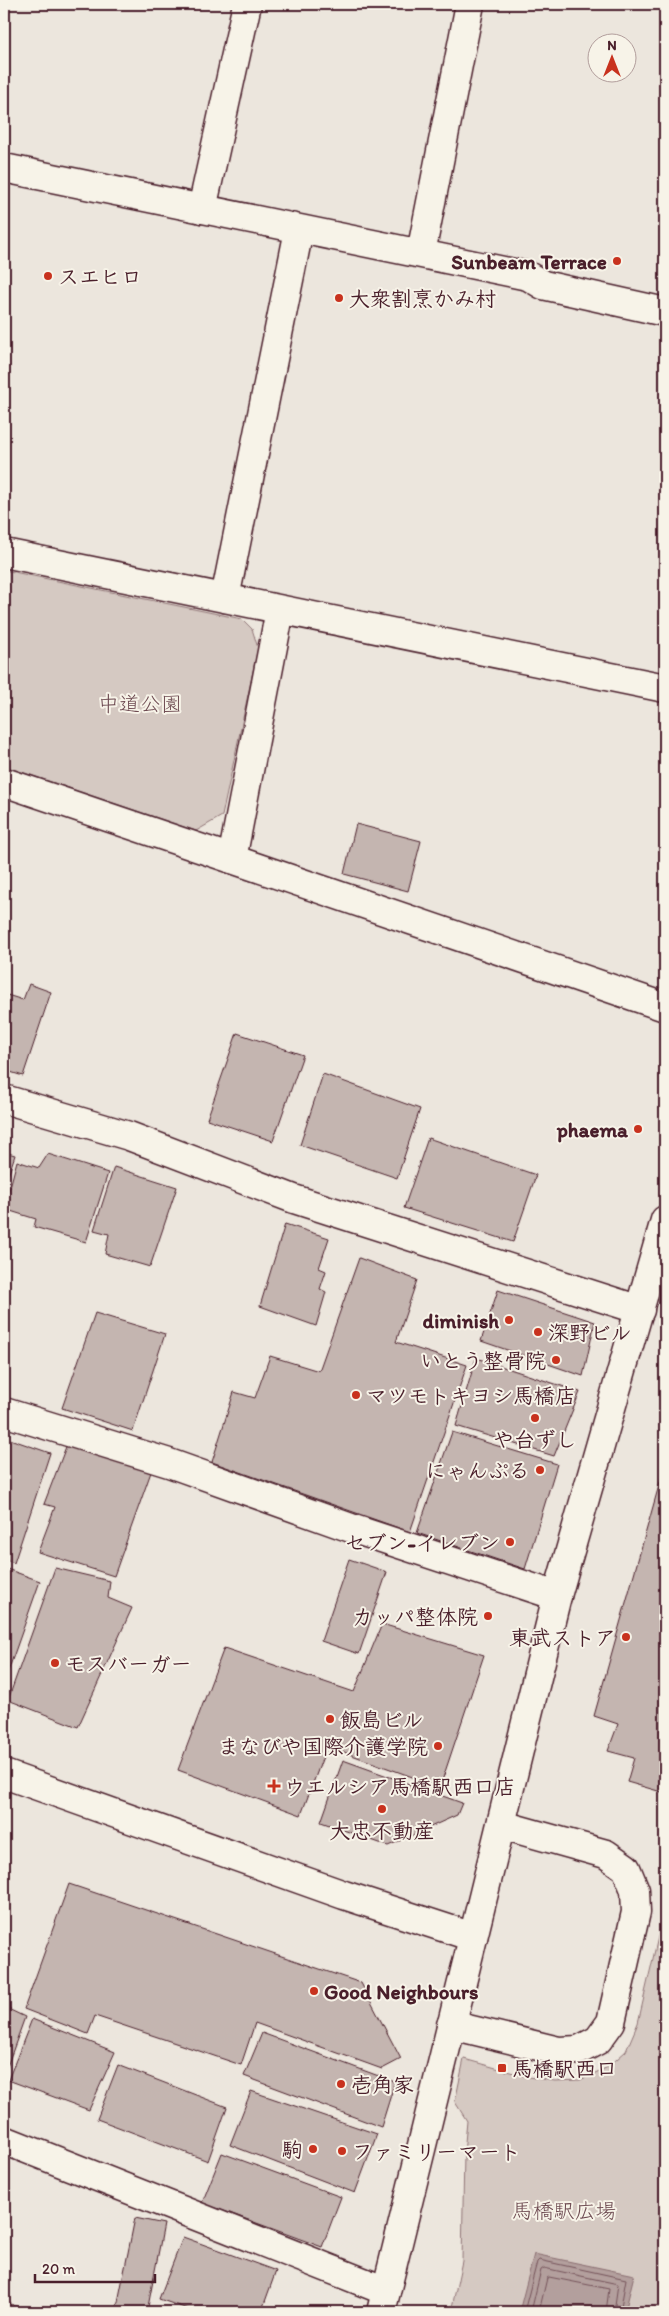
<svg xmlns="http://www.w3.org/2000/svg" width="669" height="2316" font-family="Itim,'Klee One',sans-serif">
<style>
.green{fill:#d5c9c2;stroke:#907476}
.water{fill:#b39f9d;stroke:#896c6f}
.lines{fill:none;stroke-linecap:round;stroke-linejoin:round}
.shore{stroke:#745259;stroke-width:1}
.building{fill:#c4b5b0;stroke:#4a1f2b}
.minor-casing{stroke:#4a1f2b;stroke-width:31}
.minor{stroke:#f7f3e8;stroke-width:28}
.poi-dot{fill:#c8321e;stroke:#f7f3e8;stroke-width:2}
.labels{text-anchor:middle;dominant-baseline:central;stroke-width:4;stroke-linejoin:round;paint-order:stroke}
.poi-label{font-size:21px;font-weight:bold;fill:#4a1f2b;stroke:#f7f3e8;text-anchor:start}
.park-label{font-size:21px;fill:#6d4a51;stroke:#f7f3e8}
</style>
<rect width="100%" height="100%" fill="#ece6dd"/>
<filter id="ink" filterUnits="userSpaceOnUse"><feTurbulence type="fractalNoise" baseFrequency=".02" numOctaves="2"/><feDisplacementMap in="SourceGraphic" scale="10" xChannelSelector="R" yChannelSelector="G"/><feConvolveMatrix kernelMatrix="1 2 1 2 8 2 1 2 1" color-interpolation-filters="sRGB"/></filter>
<g filter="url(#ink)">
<g class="green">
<path d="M4 570 242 619 252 629 258 648 222 816 196 831 4 766Z"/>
<path d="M665 1907V2312H451L462 2261 464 2153 467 2121 455 2102 464 2059 528 2077 555 2081 580 2080 608 2067 626 2051 638 2023Z"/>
</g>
<path class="water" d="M534 2254 634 2275 625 2312H519Z"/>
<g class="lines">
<g class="shore">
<path d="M524 2312 537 2262 539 2260 626 2279 620 2312"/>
<path d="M531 2312 541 2270 544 2268 618 2284 614 2312"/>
<path d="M539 2312 547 2278 549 2277 609 2289 606 2312"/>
</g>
</g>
<g class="building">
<path d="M356 824 421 841 408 891 344 874Z"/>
<path d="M29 984 51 992 23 1076 4 1070V994L23 1000Z"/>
<path d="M237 1033 303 1055 273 1141 207 1119Z"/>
<path d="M323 1074 420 1109 397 1178 300 1145Z"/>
<path d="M428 1138 536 1175 513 1242 404 1208Z"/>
<path d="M4 1152 15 1155 4 1188Z"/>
<path d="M48 1154 108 1173 86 1242 34 1227 36 1219 4 1209 17 1161 39 1168Z"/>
<path d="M114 1167 177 1187 150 1267 105 1254 109 1234 94 1230Z"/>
<path d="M285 1224 329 1238 319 1268 326 1271 320 1289 326 1292 316 1326 260 1306Z"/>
<path d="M359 1258 417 1280 396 1342 467 1365 410 1532 212 1462 234 1392 255 1398 270 1356 319 1371Z"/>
<path d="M498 1290 595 1322 583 1376 481 1341Z"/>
<path d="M95 1313 165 1334 133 1431 62 1408Z"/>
<path d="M476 1358 580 1392 554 1456 456 1426Z"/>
<path d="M452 1432 557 1464 525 1569 417 1533Z"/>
<path d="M4 1437 50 1453 14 1563 4 1559Z"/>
<path d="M67 1444 151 1472 114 1576 38 1552 55 1507 44 1504Z"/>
<path d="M665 1464V1793L627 1782 634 1758 608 1751 618 1724 594 1716Z"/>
<path d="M349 1559 387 1572 359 1654 321 1641Z"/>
<path d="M4 1568 40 1581 5 1680H4Z"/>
<path d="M55 1568 110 1581 108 1598 132 1608 78 1727 8 1700Z"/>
<path d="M382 1624 484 1655 440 1787 327 1746 301 1815 178 1770 224 1648 354 1692Z"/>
<path d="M343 1760 462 1803 457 1815 388 1846 321 1822Z"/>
<path d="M69 1884 361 1983 401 2059 382 2069 255 2023 241 2065 95 2016 88 2034 24 2009Z"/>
<path d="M4 2007 25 2017 4 2075Z"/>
<path d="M32 2019 115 2052 89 2110 8 2080Z"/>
<path d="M262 2033 395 2082 381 2127 244 2076Z"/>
<path d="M118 2065 227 2107 208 2161 97 2119Z"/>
<path d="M251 2091 377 2134 355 2193 230 2145Z"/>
<path d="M222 2153 341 2197 322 2247 202 2203Z"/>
<path d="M135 2218 164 2224 147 2312H116Z"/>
<path d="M183 2237 276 2271 262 2310 268 2312H196L159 2299Z"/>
<path d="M4 2301 29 2312H4Z"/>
</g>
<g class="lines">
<g class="minor-casing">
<g id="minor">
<path d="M4 168 528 276 543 285 665 312"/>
<path d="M202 209 247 4"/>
<path d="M421 253 470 4"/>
<path d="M4 553 665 688"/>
<path d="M225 598 299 230"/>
<path d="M4 782 232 859 280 610"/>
<path d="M232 859 665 1007"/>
<path d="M4 1099 129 1136 294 1199 640 1310"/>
<path d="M4 1412 169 1463 351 1528 557 1596"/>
<path d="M4 1774 344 1895 473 1937"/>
<path d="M451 2025 559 2051 579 2050 598 2040 611 2022 636 1912 635 1890 626 1868 606 1854 502 1825"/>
<path d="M4 2140 386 2291"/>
<path d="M381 2312 557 1596 665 1220"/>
</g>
</g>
<use href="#minor" class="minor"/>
</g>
</g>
<g class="poi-dot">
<circle cx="617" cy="261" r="5"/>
<circle cx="48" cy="276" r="5"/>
<circle cx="339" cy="298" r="5"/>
<circle cx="638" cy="1129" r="5"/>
<circle cx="509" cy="1320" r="5"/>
<circle cx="538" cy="1332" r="5"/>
<circle cx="556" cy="1360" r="5"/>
<circle cx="356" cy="1395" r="5"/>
<circle cx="535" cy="1418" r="5"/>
<circle cx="540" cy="1470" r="5"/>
<circle cx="510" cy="1542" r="5"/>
<circle cx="488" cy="1616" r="5"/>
<circle cx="626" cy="1637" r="5"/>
<circle cx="55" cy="1663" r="5"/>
<circle cx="330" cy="1719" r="5"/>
<circle cx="438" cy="1746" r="5"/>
<path d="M271.5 1778.5h5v5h5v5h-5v5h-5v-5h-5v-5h5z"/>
<circle cx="382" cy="1809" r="5"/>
<circle cx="314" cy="1991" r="5"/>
<rect x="497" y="2063" width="10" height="10" rx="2.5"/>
<circle cx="341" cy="2084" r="5"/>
<circle cx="313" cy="2149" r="5"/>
<circle cx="342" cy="2151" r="5"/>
</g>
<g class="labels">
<g class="poi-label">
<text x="607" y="261" text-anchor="end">Sunbeam Terrace</text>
<text x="58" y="276">スエヒロ</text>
<text x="349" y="298">大衆割烹かみ村</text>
<text x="628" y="1129" text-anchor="end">phaema</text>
<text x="499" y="1320" text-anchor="end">diminish</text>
<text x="548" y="1332">深野ビル</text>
<text x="546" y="1360" text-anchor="end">いとう整骨院</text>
<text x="366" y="1395">マツモトキヨシ馬橋店</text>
<text x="535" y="1439" text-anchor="middle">や台ずし</text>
<text x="530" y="1470" text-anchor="end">にゃんぷる</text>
<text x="500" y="1542" text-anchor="end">セブン-イレブン</text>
<text x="478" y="1616" text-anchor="end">カッパ整体院</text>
<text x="616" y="1637" text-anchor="end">東武ストア</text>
<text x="65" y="1663">モスバーガー</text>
<text x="340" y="1719">飯島ビル</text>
<text x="428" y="1746" text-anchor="end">まなびや国際介護学院</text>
<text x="284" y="1786">ウエルシア馬橋駅西口店</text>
<text x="382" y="1830" text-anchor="middle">大忠不動産</text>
<text x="324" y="1991">Good Neighbours</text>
<text x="512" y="2068">馬橋駅西口</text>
<text x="351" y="2084">壱角家</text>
<text x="303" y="2149" text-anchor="end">駒</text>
<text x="352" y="2151">ファミリーマート</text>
</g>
<g class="park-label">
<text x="140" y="703">中道公園</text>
<text x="564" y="2210">馬橋駅広場</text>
</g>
</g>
<rect width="669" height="2316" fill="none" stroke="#f7f3e8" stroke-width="20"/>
<rect x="10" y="10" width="649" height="2296" fill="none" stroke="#4a1f2b" stroke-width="2" filter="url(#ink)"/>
<g transform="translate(612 58)"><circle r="24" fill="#f7f3e8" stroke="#b29e9c"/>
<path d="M0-4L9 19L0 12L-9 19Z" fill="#c8321e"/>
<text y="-8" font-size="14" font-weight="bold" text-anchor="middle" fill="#4a1f2b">N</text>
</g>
<path d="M35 2274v8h120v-8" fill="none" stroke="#4a1f2b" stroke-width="2.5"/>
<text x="42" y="2274" font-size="15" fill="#4a1f2b" stroke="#f7f3e8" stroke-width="4" paint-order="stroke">20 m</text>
</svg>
